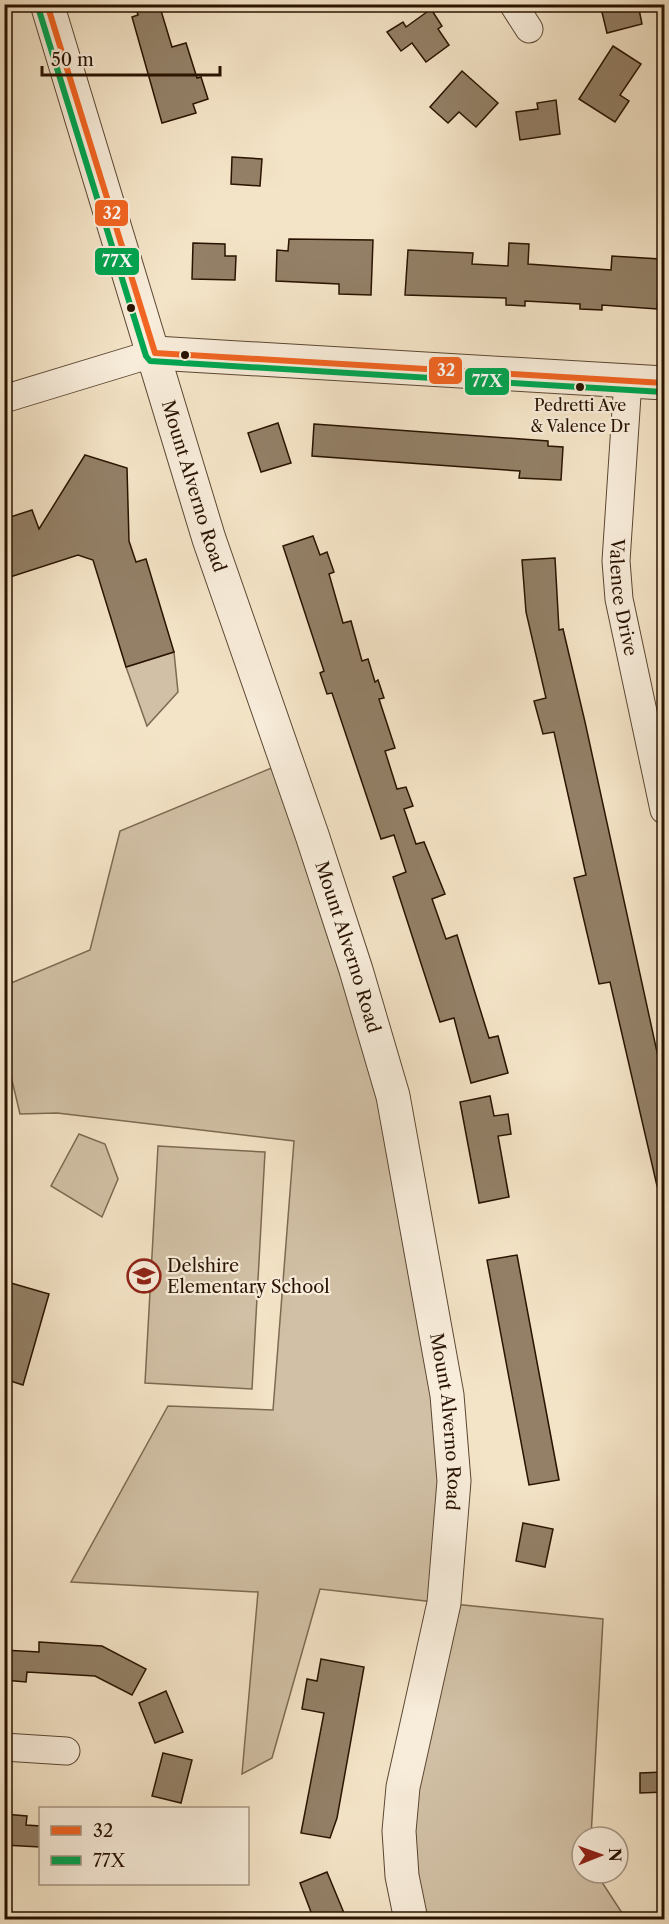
<svg xmlns="http://www.w3.org/2000/svg" width="669" height="1924" font-family="'Libre Caslon Text',serif">
<style>
.green{fill:#d1c0a5;stroke:#7d6a52;stroke-width:1.5}
.building{fill:#938067;stroke:#291300;stroke-width:1.5}
.lines{fill:none;stroke-linecap:round;stroke-linejoin:round}
.minor-casing{stroke:#5c4732;stroke-width:29}
.tertiary-casing{stroke:#5c4732;stroke-width:35}
.minor{stroke:#f8eddb;stroke-width:27}
.tertiary{stroke:#f8eddb;stroke-width:33}
.bus-1-casing{stroke:#f8eddb;stroke-width:10}
.bus-2-casing{stroke:#f8eddb;stroke-width:10}
.bus-1{stroke:#f26522;stroke-width:6}
.bus-2{stroke:#00a651;stroke-width:6}
.bus-dot{fill:#291300;stroke:#f8eddb;stroke-width:2}
.labels{text-anchor:middle;dominant-baseline:central;stroke-width:4.5;stroke-linejoin:round;paint-order:stroke}
.bus-label{font-size:16px;fill:#291300;stroke:#f8eddb}
.street-label{font-size:18px;fill:#291300;stroke:#f8eddb}
.poi-label{font-size:18px;fill:#291300;stroke:#f8eddb;text-anchor:start}
.line-badge{stroke:#f8eddb;stroke-width:2}
.badge-label{font-size:16px;text-anchor:middle;font-weight:bold;fill:#fff}
</style>
<rect width="100%" height="100%" fill="#f4e4c7"/>
<filter id="stains"><feTurbulence type="fractalNoise" baseFrequency=".00333" numOctaves="4"/><feColorMatrix values="0 0 0 0 .2 0 0 0 0 .09 0 0 0 0 .02 0 0 0 .5 -.17"/></filter>
<radialGradient id="worn" r=".72"><stop offset=".6" stop-color="#630" stop-opacity="0"/><stop offset="1" stop-color="#630" stop-opacity=".3"/></radialGradient>
<g class="green">
<path d="M174 652 178 692 147 726 126 667Z"/>
<path d="M286 762 356 970 447 1395 444 1603 603 1619 591 1837H582V1873H596L626 1919H411L402 1876 443 1603 320 1589 272 1758 242 1774 258 1592 71 1582 168 1406 273 1410 294 1141 57 1113 20 1114 5 1051 4 986 90 950 120 831Z"/>
<path d="M79 1134 105 1144 118 1179 102 1217 51 1186Z"/>
<path d="M158 1146 265 1152 252 1389 145 1383Z"/>
</g>
<g class="building">
<path d="M135 4H159L172 47 186 43 197 78 201 77 208 99 193 104 196 113 162 123 132 17 138 15Z"/>
<path d="M600 4H638L642 24 607 33Z"/>
<path d="M431 9 442 26 438 29 449 45 426 62 412 43 401 51 387 32 403 22 406 27Z"/>
<path d="M613 46 641 64 620 95 629 101 615 122 579 99Z"/>
<path d="M462 71 498 103 476 127 459 112 448 123 430 107Z"/>
<path d="M556 100 560 134 520 140 516 112 538 109 537 103Z"/>
<path d="M232 157 262 159 260 186 231 184Z"/>
<path d="M289 239 373 240 371 295 339 294V284L276 281 277 250 288 251Z"/>
<path d="M193 243 225 244V256H236L235 280 192 279Z"/>
<path d="M509 243 529 244 528 264 611 270 612 256 660 259 657 309 602 305V310L580 309V304L525 301V306L506 305V298L405 295 408 250 473 253 472 264 508 266Z"/>
<path d="M278 423 291 463 261 472 248 433Z"/>
<path d="M314 424 548 441V446L563 447 561 480 519 478 520 471 312 456Z"/>
<path d="M85 455 127 468 129 541 136 562 146 559 174 652 126 667 93 560 78 555 4 579V519L32 510 39 529Z"/>
<path d="M313 536 320 555 327 552 334 572 329 574 343 623 351 621 362 661 368 659 375 682 378 680 384 698 379 699 395 748 385 751 397 789 406 787 413 806 404 809 416 844 424 842 445 894 432 899 446 939 457 935 489 1038 498 1036 508 1073 471 1083 454 1018 440 1022 393 877 406 872 394 835 381 839 332 693 327 694 320 673 324 671 283 546Z"/>
<path d="M555 558 559 630 563 629 585 722 664 1084V1185L657 1186 610 982 599 984 574 878 586 875 554 732 543 734 534 701 546 698 526 612 522 560Z"/>
<path d="M490 1096 494 1116 508 1114 511 1134 498 1136 509 1197 479 1203 460 1102Z"/>
<path d="M517 1255 559 1480 529 1485 487 1260Z"/>
<path d="M4 1281 49 1294 23 1385 4 1379Z"/>
<path d="M523 1523 553 1529 545 1567 516 1561Z"/>
<path d="M39 1642 102 1646 146 1669 132 1695 95 1676 27 1672 26 1682 4 1680V1650L39 1652Z"/>
<path d="M321 1659 364 1667 337 1818 330 1838 301 1833 324 1713 302 1709 307 1679 317 1681Z"/>
<path d="M166 1691 183 1732 155 1743 139 1703Z"/>
<path d="M163 1753 192 1760 181 1803 152 1796Z"/>
<path d="M664 1772V1792L640 1793V1773Z"/>
<path d="M4 1814 27 1816 26 1825 40 1826V1847L4 1845Z"/>
<path d="M327 1872 344 1913 328 1920H314L300 1883Z"/>
</g>
<g class="lines">
<g class="minor-casing">
<g id="minor">
<path d="M513 4 529 29"/>
<path id="s1" d="M628 380 616 561 619 599 664 810"/>
<path d="M4 399 155 353"/>
<path d="M4 1747 66 1751"/>
</g>
</g>
<g class="tertiary-casing">
<g id="tertiary">
<path id="s2" d="M47 4 209 539 312 835 356 970 393 1096 447 1395 454 1481 444 1603 403 1787 399 1831 402 1876 411 1920"/>
<path d="M155 353 664 383"/>
</g>
</g>
<use href="#minor" class="minor"/>
<use href="#tertiary" class="tertiary"/>
<g class="bus-1-casing">
<path id="bus-1" d="M47 4 155 353 664 383"/>
</g>
<g class="bus-2-casing">
<path id="bus-2" d="M38 7 146 356 150 361 663 392"/>
</g>
<use href="#bus-1" class="bus-1"/>
<use href="#bus-2" class="bus-2"/>
</g>
<defs>
<g id="school-ring" transform="scale(1.725)"><circle r="9.5" fill="#f8eddb" stroke="#8f2418" stroke-width="1.5"/><path d="M0-5L7-2L0 1L-7-2ZM-4 1L0 2.5L4 1V4Q0 6-4 4Z" fill="#8f2418"/></g>
</defs>
<g fill-rule="evenodd">
<use href="#school-ring" x="144" y="1276"/>
</g>
<g class="bus-dot">
<circle cx="131" cy="308" r="5"/>
<circle cx="185" cy="355" r="5"/>
<circle cx="580" cy="387" r="5"/>
</g>
<g class="labels">
<g class="bus-label">
<text x="580" y="405">Pedretti Ave<tspan x="580" dy="21">&amp; Valence Dr</tspan></text>
</g>
<g class="street-label">
<text stroke="none"><textPath href="#s2" startOffset="504">Mount Alverno Road</textPath></text>
<text stroke="none"><textPath href="#s1" startOffset="218">Valence Drive</textPath></text>
<text stroke="none"><textPath href="#s2" startOffset="990">Mount Alverno Road</textPath></text>
<text stroke="none"><textPath href="#s2" startOffset="1476">Mount Alverno Road</textPath></text>
</g>
<g class="poi-label">
<text x="167" y="1266">Delshire<tspan x="167" dy="21">Elementary School</tspan></text>
</g>
</g>
<g class="line-badge">
<rect x="94" y="199" width="35" height="28" rx="6" fill="#f26522"/>
<rect x="94" y="247" width="46" height="29" rx="6" fill="#00a651"/>
<rect x="428" y="356" width="35" height="29" rx="6" fill="#f26522"/>
<rect x="464" y="367" width="46" height="29" rx="6" fill="#00a651"/>
</g>
<g class="badge-label">
<text x="112" y="219">32</text>
<text x="117" y="267">77X</text>
<text x="446" y="376">32</text>
<text x="487" y="387">77X</text>
</g>
<rect width="669" height="1924" fill="none" stroke="#f4e4c7" stroke-width="24"/>
<rect x="6" y="6" width="657" height="1912" fill="none" stroke="#291300" stroke-width="3"/>
<rect x="12" y="12" width="645" height="1900" fill="none" stroke="#291300" stroke-width="1.5"/>
<rect x="39" y="1807" width="210" height="78" fill="#f8eddb" stroke="#a59683" stroke-width="1.5"/>
<rect x="51" y="1826" width="30" height="9" fill="#f26522" stroke="#a59683" stroke-width="1.5"/>
<text x="93" y="1837" font-size="18" fill="#291300">32</text>
<rect x="51" y="1856" width="30" height="9" fill="#00a651" stroke="#a59683" stroke-width="1.5"/>
<text x="93" y="1867" font-size="18" fill="#291300">77X</text>
<g transform="translate(600 1855) rotate(89)"><circle r="28" fill="#f8eddb" stroke="#a59683" stroke-width="1.5"/>
<path d="M0-4.5L10 22L0 15L-10 22Z" fill="#8f2418"/>
<text y="-9" font-size="16" font-weight="bold" text-anchor="middle" fill="#291300">N</text>
</g>
<path d="M42 66v9h178v-9" fill="none" stroke="#291300" stroke-width="3"/>
<text x="51" y="66" font-size="18" fill="#291300" stroke="#f8eddb" stroke-width="4.5" paint-order="stroke">50 m</text>
<rect width="100%" height="100%" filter="url(#stains)"/>
<rect width="100%" height="100%" fill="url(#worn)"/>
</svg>
